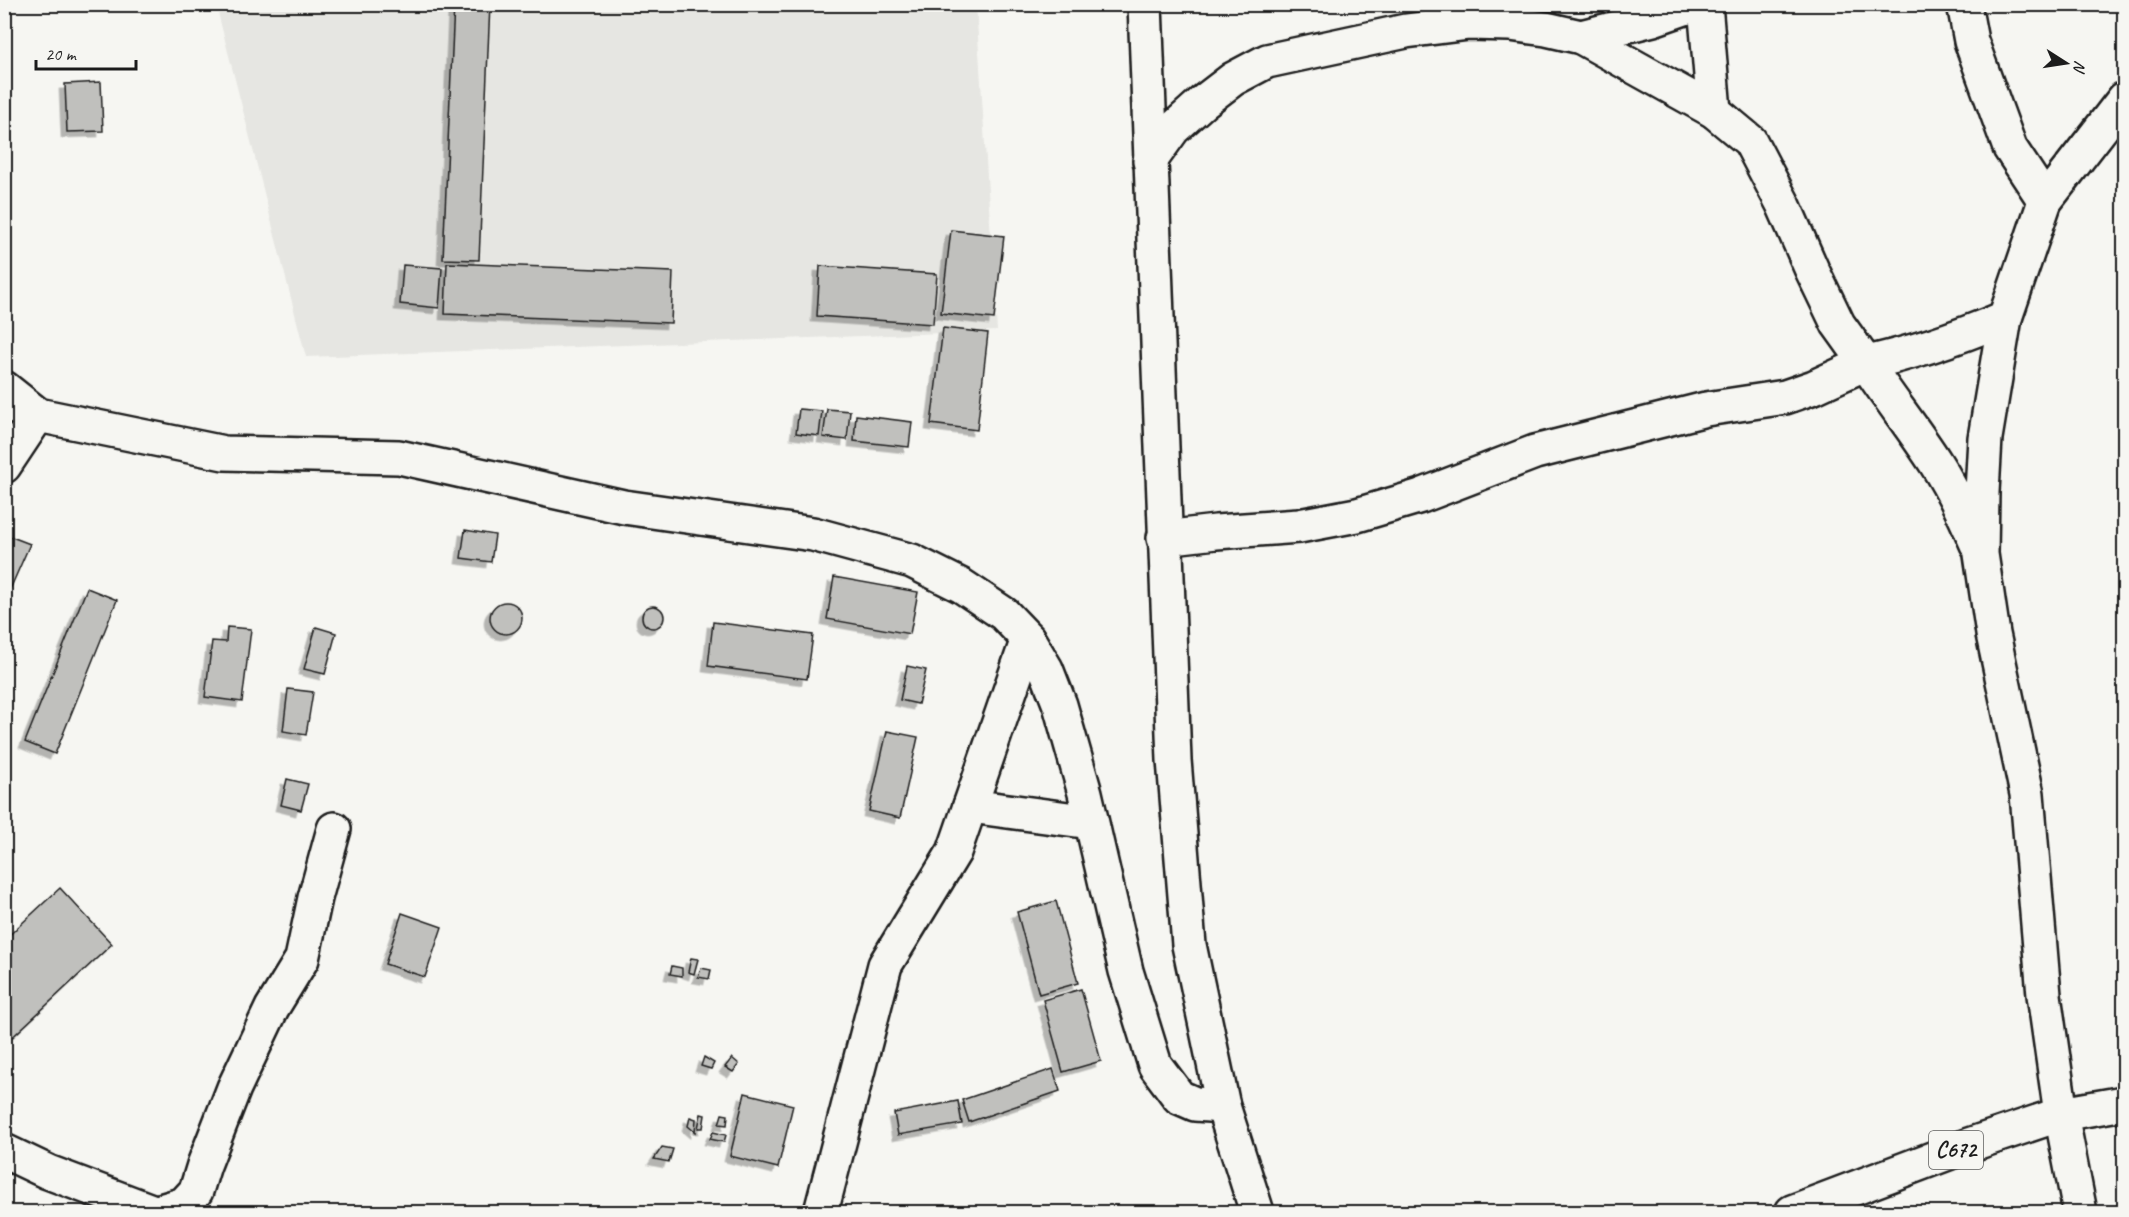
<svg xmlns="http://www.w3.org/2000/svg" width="2129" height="1217" font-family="Caveat,sans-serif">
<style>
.built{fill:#e6e6e2}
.building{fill:#c0c0bd;stroke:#1c1c1c;stroke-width:1.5;filter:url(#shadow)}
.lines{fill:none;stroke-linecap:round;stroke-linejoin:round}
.street-casing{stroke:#1c1c1c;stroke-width:38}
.secondary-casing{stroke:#1c1c1c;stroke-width:38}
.primary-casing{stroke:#1c1c1c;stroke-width:38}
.street{stroke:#f6f6f2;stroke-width:33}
.secondary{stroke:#f6f6f2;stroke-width:33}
.primary{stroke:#f6f6f2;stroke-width:33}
.labels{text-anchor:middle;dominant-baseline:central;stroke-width:5;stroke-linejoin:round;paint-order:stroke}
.shield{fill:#f6f6f2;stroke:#5d5d5c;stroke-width:1.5}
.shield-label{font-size:22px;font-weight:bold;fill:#1c1c1c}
</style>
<defs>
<filter id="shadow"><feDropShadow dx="-5.5" dy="5.5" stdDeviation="0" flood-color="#0004"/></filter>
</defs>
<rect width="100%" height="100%" fill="#f6f6f2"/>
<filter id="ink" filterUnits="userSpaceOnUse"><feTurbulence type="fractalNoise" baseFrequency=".0167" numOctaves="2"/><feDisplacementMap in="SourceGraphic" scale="12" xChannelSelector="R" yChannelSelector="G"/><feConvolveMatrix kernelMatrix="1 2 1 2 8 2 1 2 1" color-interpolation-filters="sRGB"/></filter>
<g filter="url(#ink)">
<path class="built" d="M216 5H976L997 331 306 357Z"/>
<g class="building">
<path d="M454 4H490L479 260 443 259Z"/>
<path d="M101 82 103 131 67 132 65 84Z"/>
<path d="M951 230 1004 236 994 319 941 313Z"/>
<path d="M447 263 673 272 671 323 445 314Z"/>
<path d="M403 265 442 268 439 308 400 304Z"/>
<path d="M820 266 937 274 933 324 817 316Z"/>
<path d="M943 328 988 333 977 430 931 424Z"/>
<path d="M799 409 822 411 819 436 796 433Z"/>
<path d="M827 409 850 411 847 440 823 437Z"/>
<path d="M856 415 912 422 909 447 854 441Z"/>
<path d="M465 530 495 535 491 562 461 558Z"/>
<path d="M4 534 30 544 4 603Z"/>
<path d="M834 577 918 592 910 634 827 619Z"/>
<path d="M87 588 117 600 55 754 25 742Z"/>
<circle cx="506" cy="618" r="16"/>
<circle cx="653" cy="617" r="11"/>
<path d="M713 622 813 635 807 679 708 666Z"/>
<path d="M227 627 251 629 242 702 205 697 212 641 226 642Z"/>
<path d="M316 627 336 633 325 674 304 669Z"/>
<path d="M907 666 926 670 918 704 900 700Z"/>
<path d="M288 689 313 692 306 735 283 731Z"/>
<path d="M887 731 918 737 900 818 869 811Z"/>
<path d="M287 779 308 784 301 810 281 805Z"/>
<path d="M4 819 12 822 4 839Z"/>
<path d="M60 888 112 944 4 1045V940Z"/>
<path d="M1056 901 1078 983 1039 994 1017 912Z"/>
<path d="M402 913 442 927 425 977 385 964Z"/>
<path d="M691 958 698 959 694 974 688 972Z"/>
<path d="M672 966 682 968V976L670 974Z"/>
<path d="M701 968 711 970 709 979 698 977Z"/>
<path d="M1081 989 1101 1061 1063 1072 1043 1000Z"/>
<path d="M704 1057 714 1063 711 1069 701 1066Z"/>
<path d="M732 1058 739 1064 733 1072 725 1067Z"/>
<path d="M1053 1069 1060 1091 969 1122 962 1100Z"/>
<path d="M745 1093 793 1105 778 1168 730 1156Z"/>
<path d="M958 1101 962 1124 898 1135 894 1113Z"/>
<path d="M701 1114 705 1115 703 1128H698Z"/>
<path d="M722 1114 728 1115 727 1125 719 1124Z"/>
<path d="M690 1117 696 1119 695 1132 688 1126Z"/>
<path d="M713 1132 726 1135 724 1142 710 1139Z"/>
<path d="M662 1147 673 1149 669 1162 654 1159Z"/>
</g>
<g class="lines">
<g class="street-casing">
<g id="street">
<path d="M1705 4 1714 111"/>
<path d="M1964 4 1971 41 2010 148 2045 201"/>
<path d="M1581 37 1653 19 1696 4"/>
<path d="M1150 161 1173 129 1203 102 1233 79 1267 61 1406 31 1469 23 1510 24 1546 29 1581 37 1714 111 1750 141 1783 204 1812 270 1838 324 1866 363C1915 353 1959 337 2005 318"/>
<path d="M4 388 38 415 224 453 399 457 624 507 813 534 912 561 962 586 1004 614 1028 639 1046 669 1060 705 1085 793 1126 971 1155 1065 1179 1097 1195 1104 1223 1106"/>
<path d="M4 466 38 415 17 408"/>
<path d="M1164 538 1216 532 1299 526 1357 515 1421 496 1535 452 1706 409 1785 397 1814 387 1866 363C1888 397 1913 428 1935 462 1952 488 1965 516 1977 544"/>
<path d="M970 806 1091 822"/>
<path d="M4 1151 48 1172 154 1212"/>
<path d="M157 1212 184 1204 196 1191 204 1165 234 1088 272 1008 302 959 315 898 334 829"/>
<path d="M821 1212 885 965 954 852 1028 639"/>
<path d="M2080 1212 2061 1114 2044 995 2027 794 1993 634 1981 554 1982 492 1985 438 2005 318 2045 201 2124 99"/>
</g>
</g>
<g class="secondary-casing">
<path id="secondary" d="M1145 4 1174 760 1189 945 1223 1106 1257 1212"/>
</g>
<g class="primary-casing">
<path id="primary" d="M1792 1212 1969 1145 2061 1114 2124 1103"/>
</g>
<use href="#street" class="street"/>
<use href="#secondary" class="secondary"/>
<use href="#primary" class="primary"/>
</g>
</g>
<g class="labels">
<rect class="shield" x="1929" y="1131" width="54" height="38" rx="4.5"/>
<g class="shield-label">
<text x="1956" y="1150">C672</text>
</g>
</g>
<rect width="2129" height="1217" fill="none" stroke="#f6f6f2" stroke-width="24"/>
<rect x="12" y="12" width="2105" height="1193" fill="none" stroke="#1c1c1c" stroke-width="2" filter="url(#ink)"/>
<g transform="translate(2066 63) rotate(102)" stroke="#f6f6f2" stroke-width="4.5" paint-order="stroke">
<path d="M0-4.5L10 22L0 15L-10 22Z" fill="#1c1c1c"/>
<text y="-9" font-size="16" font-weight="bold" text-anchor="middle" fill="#1c1c1c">N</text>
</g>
<path d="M36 60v9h100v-9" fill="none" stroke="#1c1c1c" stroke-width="3"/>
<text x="45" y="60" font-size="18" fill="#1c1c1c" stroke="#f6f6f2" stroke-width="4.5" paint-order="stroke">20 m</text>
</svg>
